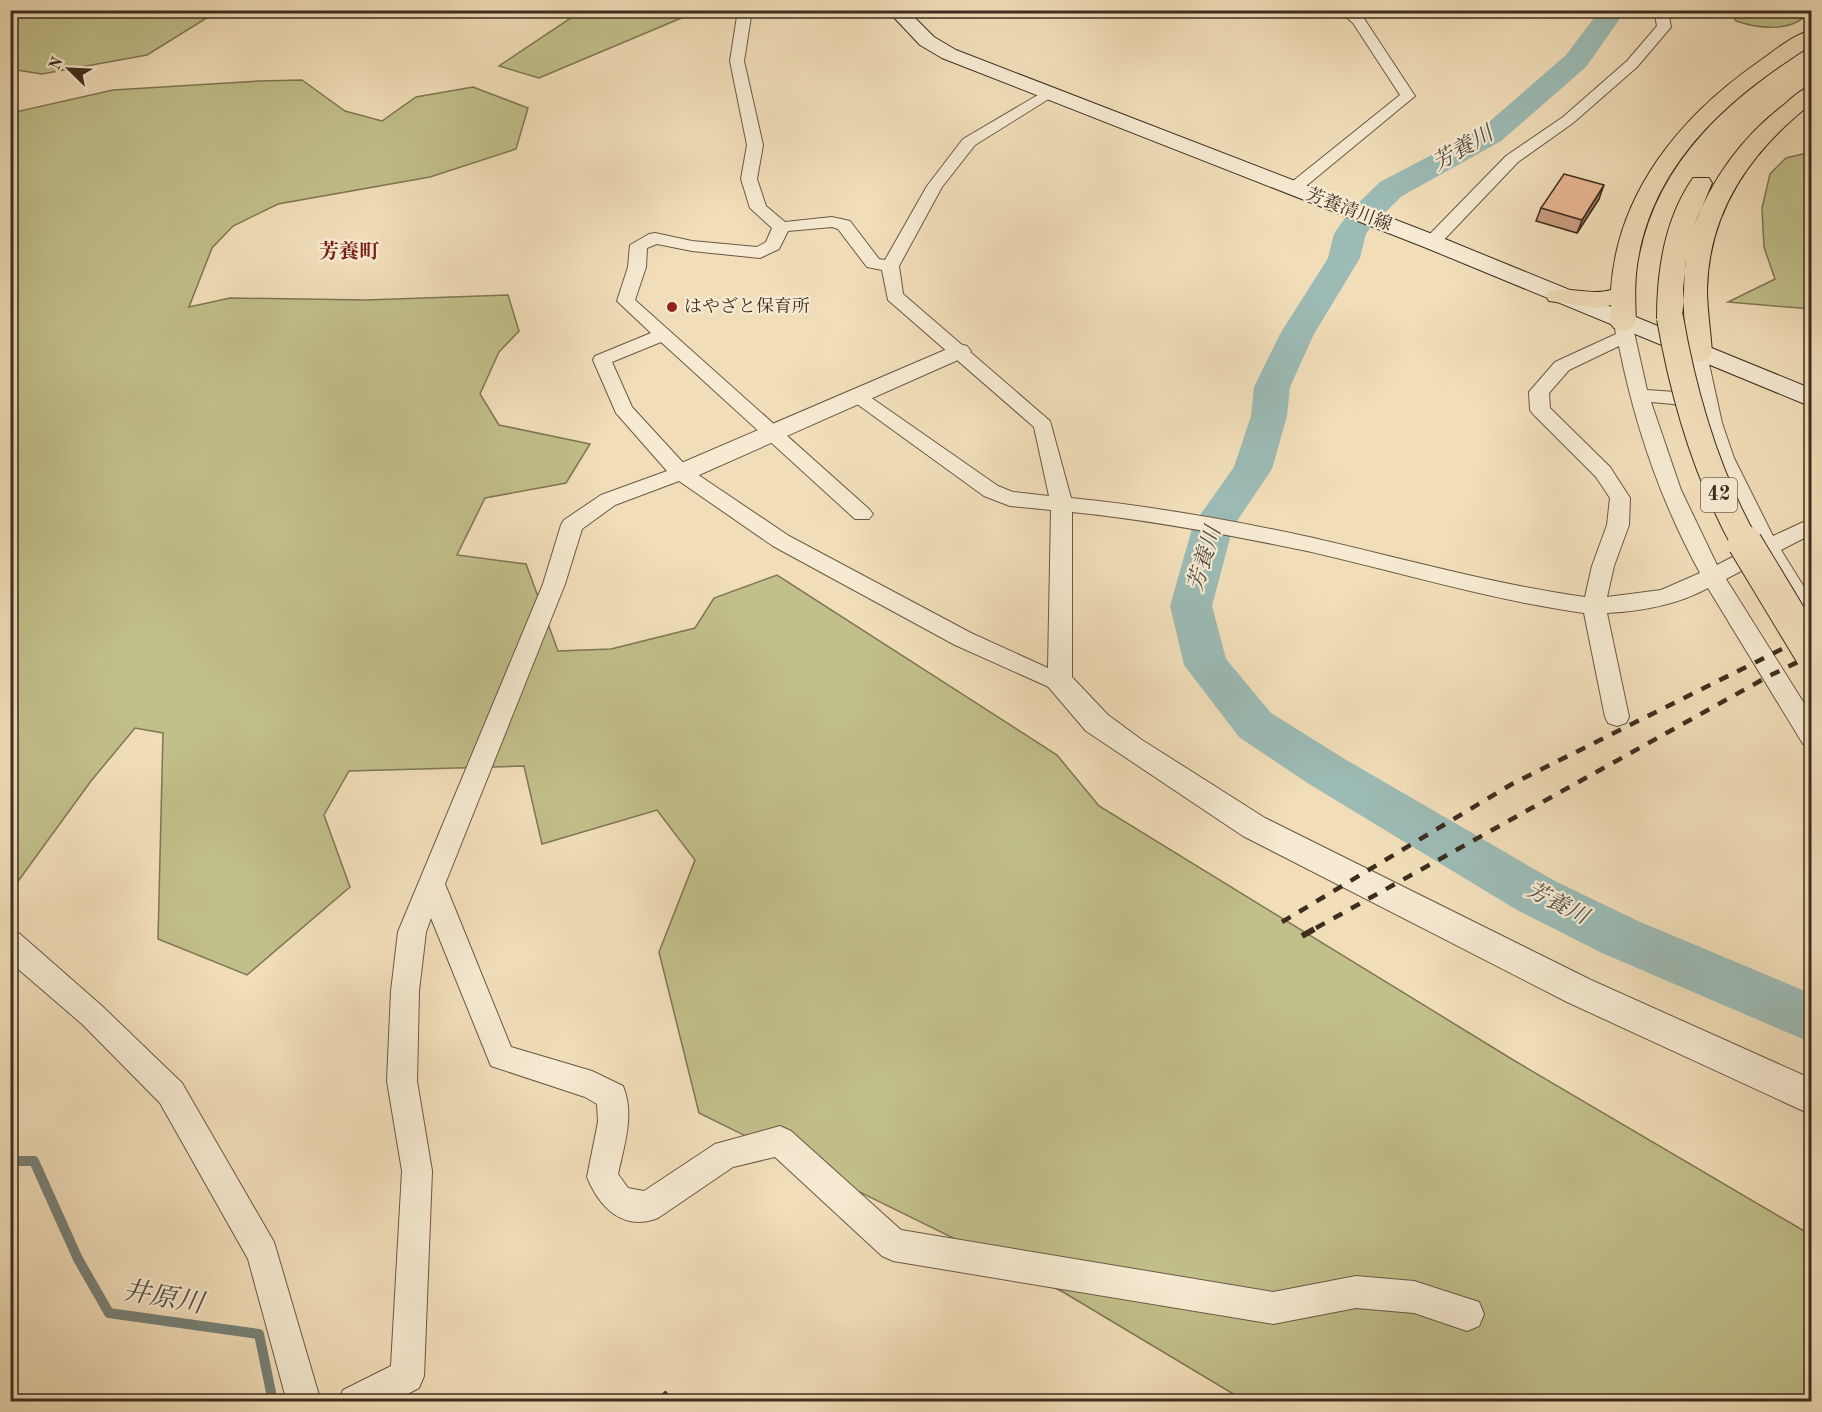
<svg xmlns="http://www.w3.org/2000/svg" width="1822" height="1412" font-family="'Old Standard TT','Noto Serif JP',serif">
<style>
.green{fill:#c1bf8a;stroke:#7f7654;stroke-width:1.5}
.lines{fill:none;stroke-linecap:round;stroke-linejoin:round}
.stream{stroke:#768279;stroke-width:10}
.river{fill:#9cbbb5;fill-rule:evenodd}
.minor-casing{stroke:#6a5946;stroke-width:2}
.tertiary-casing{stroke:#6a5946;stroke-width:2}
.secondary-casing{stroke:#3d2d1f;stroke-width:2}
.trunk-casing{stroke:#3d2d1f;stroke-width:2}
.minor{fill:#f6ead2;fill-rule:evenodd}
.tertiary{fill:#f6ead2;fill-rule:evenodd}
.secondary{fill:#f6ead2;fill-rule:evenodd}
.trunk{fill:#f1deb9;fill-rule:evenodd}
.rail-far1{stroke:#3d2d1f;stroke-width:4.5;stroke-dasharray:10 10;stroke-linecap:butt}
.rail{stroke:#3d2d1f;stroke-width:6;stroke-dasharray:14 14;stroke-linecap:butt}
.trunk-bridge-far1-casing{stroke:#3d2d1f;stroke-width:28;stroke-linecap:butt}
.trunk-bridge-casing{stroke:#3d2d1f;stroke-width:36;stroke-linecap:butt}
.trunk-bridge-far1{stroke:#f1deb9;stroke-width:26}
.trunk-bridge{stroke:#f1deb9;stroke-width:34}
.wall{fill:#ca9d80;stroke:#3d2d1f;stroke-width:1.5}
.shaded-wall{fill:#a48068;stroke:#3d2d1f;stroke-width:1.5}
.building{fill:#ebb795;stroke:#3d2d1f;stroke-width:1.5}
.poi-dot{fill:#8f2418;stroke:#f6ead2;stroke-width:2}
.labels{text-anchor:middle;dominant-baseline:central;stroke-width:4.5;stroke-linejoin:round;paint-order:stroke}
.far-street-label{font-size:18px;fill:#3d2d1f;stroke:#f6ead2}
.far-poi-label{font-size:18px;fill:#3d2d1f;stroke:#f6ead2;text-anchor:start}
.far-quarter-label{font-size:20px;font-weight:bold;fill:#7a1f14;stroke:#f6ead2}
.shield{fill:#f6ead2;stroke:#746655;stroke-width:1.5}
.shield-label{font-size:20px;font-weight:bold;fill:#3d2d1f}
.water-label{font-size:22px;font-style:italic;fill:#555044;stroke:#f6ead2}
.near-water-label{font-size:27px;font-style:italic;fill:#555044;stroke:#f6ead2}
</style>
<rect width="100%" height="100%" fill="#f1deb9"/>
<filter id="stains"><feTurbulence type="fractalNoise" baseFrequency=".00333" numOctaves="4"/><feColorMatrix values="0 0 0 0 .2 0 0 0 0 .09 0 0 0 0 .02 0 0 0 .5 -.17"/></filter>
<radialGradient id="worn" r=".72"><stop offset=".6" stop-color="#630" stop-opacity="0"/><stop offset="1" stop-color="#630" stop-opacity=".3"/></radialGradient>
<g class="green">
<path d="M1811 10C1794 33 1760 29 1736 21L1730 11Z"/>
<path d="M10 11 11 10 218 11 147 55 42 74 11 69Z"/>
<path d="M581 11V10L698 11 539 78 499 66Z"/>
<path d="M302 80 345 111 382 121 416 97 473 87 528 108 516 149 430 177 278 204 233 226 212 248 189 307 230 298 366 300 508 295 519 331 499 352 480 394 499 425 590 444 566 483 485 498 457 555 526 564 558 651 611 649 695 628 714 598 777 575 1057 755 1099 806 1515 1061 1811 1235V1401H1245L1063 1292 699 1113 659 952 695 860 657 810 542 844 524 766 349 771 324 815 350 887 247 975 158 939 163 733 135 728 91 781 11 891V113L113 90 259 81Z"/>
<path d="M1811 152V309L1728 302 1775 279 1764 247 1762 208 1770 174 1786 158Z"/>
</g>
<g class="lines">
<path class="stream" d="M10 1161H34L78 1259 109 1313 259 1334 273 1402"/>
<path class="river" d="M1600 10H1626L1586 67 1501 141 1402 196 1372 225 1366 234 1360 258 1314 334 1290 387 1287 416 1272 469 1233 527 1212 606 1226 659 1271 713 1343 758 1553 880 1638 921 1812 994V1043L1602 953 1517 910 1309 784 1239 737 1184 665 1170 606 1193 525 1234 467 1251 416 1254 387 1280 334 1328 258 1334 234 1349 212 1380 182 1481 129 1566 55Z"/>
<g class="minor-casing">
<g id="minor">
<path d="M738 10H752L744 61 763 145 757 179 766 206 785 222 832 217 850 221 879 259 885 260 927 186 963 139 1043 92H1053L1055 95 975 145 942 187 899 266 903 294 1050 421 1071 498C1150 506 1231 520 1309 537 1401 558 1491 584 1585 597L1592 566 1607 525 1610 498 1596 477 1533 414 1530 410 1529 392 1555 362 1616 334 1614 323 1623 318 1632 323 1647 390 1675 392 1696 398 1690 354 1692 350H1706L1722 423 1734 458 1773 536 1812 518V534L1781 550 1812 600V627L1804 625 1764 559 1726 579 1812 716V746L1803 744 1708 588C1677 605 1642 611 1607 613L1629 717 1626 723 1617 726 1608 723 1605 717 1584 613C1490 600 1400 572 1307 551 1230 535 1151 520 1072 512V683L1068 689 1060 692 955 645 773 546 679 481 615 505 582 529 565 584 445 884 511 1047 592 1071 623 1086C635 1114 624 1146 618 1174L628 1188 644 1191 715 1144 780 1126 791 1131 901 1230 1273 1292 1356 1276 1414 1281 1479 1302 1484 1314 1479 1326 1467 1331 1414 1313 1356 1308 1273 1324 893 1261 882 1256 775 1157 733 1167 658 1218C623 1232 599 1207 587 1177L598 1122 597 1104 585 1097 491 1066 431 918 426 932 419 991 417 1081 432 1171 424 1376 419 1388 392 1402H338L343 1390 391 1366 402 1171 387 1081 391 991 398 932 543 584 561 525 564 520 601 495 667 471 616 413 593 360 595 356 651 333 617 301 628 267 630 245 649 234 655 233 692 241 757 247 766 242 772 228 750 208 741 179 747 145 730 61ZM832 227 838 229 867 267 882 270 888 300 1034 427 1049 496 1013 492 998 486 863 392H849L846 396 984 496 1010 506 1051 510 1048 668 971 633 789 536 688 468 632 407 612 362 661 342 855 519H869L873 514 869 509 635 300 646 267 647 248 657 244 692 251 760 258 779 249 788 231ZM1619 346C1635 426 1661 502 1700 573L1661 590 1607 597 1614 566 1629 525 1630 498 1610 467 1550 408 1549 393 1569 370ZM1651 402 1673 404 1699 412 1714 458 1756 545 1717 565 1681 490Z"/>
<path d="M1338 10H1354L1363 17 1415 96 1300 191H1288L1286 188 1288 185 1400 95 1353 23Z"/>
<path d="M1654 10H1668L1671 27 1637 67 1573 123 1518 162 1438 246H1426L1423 242 1426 238 1506 156 1563 117 1627 61 1657 26Z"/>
<path d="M10 930 20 934 102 1006 182 1083 274 1242 321 1402H287L248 1259 160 1103 82 1024 10 962Z"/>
</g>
</g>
<g class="tertiary-casing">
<g id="tertiary">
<path d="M959 344 967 346 971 351 967 356 690 479 681 481 672 479 668 473 672 467Z"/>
<path d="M1060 672 1070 675 1108 715 1142 740 1265 818 1591 980 1812 1079V1115L1567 1002 1243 836 1086 731 1045 683 1050 675Z"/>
</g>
</g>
<g class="secondary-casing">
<path id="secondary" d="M887 10H907L934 37 956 50 1440 237 1812 389V407L1424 247 942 58 920 45Z"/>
</g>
<g class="trunk-casing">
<g id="trunk">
<path d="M1812 30V45C1732 95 1658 158 1639 254 1634 277 1635 300 1636 323L1632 328 1623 331 1614 328 1610 323 1611 305 1598 308 1549 301 1546 296 1549 291C1570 286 1590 296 1611 290 1617 193 1680 117 1757 63 1773 52 1792 35 1812 30Z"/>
<path d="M1812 86V103C1751 151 1709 210 1707 289 1707 311 1711 333 1712 354L1708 359 1699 362 1690 359 1686 354 1683 289 1686 259C1683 275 1686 313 1679 323L1670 326 1661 323 1657 318C1657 270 1665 218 1693 178H1709L1712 183 1694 226C1713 177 1743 136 1785 104 1793 97 1801 89 1812 86Z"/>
</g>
</g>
<use href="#minor" class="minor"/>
<use href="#tertiary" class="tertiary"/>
<use href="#secondary" class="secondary"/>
<use href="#trunk" class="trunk"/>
<g class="rail-far1">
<path d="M1282 922 1512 784 1812 634"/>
<path d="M1316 928 1769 676 1812 655"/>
</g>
<g class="rail">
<path d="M1302 936 1318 927"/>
<path d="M657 1402 674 1387"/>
</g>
<g class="trunk-bridge-far1-casing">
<path id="trunk-bridge-far1" d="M1670 318C1684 398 1706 474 1746 545"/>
</g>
<g class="trunk-bridge-casing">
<path id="trunk-bridge" d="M1745 543 1812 654"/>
</g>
<use href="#trunk-bridge-far1" class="trunk-bridge-far1"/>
<use href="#trunk-bridge" class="trunk-bridge"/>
</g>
<path class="wall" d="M1599 199 1577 233 1536 221 1541 208Z"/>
<path class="shaded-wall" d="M1604 185 1599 199 1577 233 1582 220Z"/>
<path class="building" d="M1564 174 1604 185 1582 220 1541 208Z"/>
<circle class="poi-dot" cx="672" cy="307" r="6"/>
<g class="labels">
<g class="far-street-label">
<text transform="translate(1349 210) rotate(21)">芳養清川線</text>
</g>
<g class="far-poi-label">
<text x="684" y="307">はやざと保育所</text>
</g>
<g class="far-quarter-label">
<text x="349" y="253">芳養町</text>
</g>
<rect class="shield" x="1701" y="478" width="36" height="34" rx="4.5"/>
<g class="shield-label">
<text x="1719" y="495">42</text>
</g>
<g class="water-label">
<text transform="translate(1463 149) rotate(-30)">芳養川</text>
<text transform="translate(1205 559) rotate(-73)">芳養川</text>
<text transform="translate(1557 904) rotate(27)">芳養川</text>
</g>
<g class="near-water-label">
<text transform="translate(163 1298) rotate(10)">井原川</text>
</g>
</g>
<rect width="1822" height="1412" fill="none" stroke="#f1deb9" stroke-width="36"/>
<rect x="12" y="12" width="1798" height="1388" fill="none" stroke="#3d2d1f" stroke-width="3"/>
<rect x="18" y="18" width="1786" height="1376" fill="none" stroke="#3d2d1f" stroke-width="1.5"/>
<g transform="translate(69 69) rotate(294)" stroke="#f6ead2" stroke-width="4.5" paint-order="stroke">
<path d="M0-4.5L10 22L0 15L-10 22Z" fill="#3d2d1f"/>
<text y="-9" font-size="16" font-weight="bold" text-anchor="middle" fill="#3d2d1f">N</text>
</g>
<rect width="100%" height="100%" filter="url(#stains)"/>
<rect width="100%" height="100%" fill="url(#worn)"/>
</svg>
